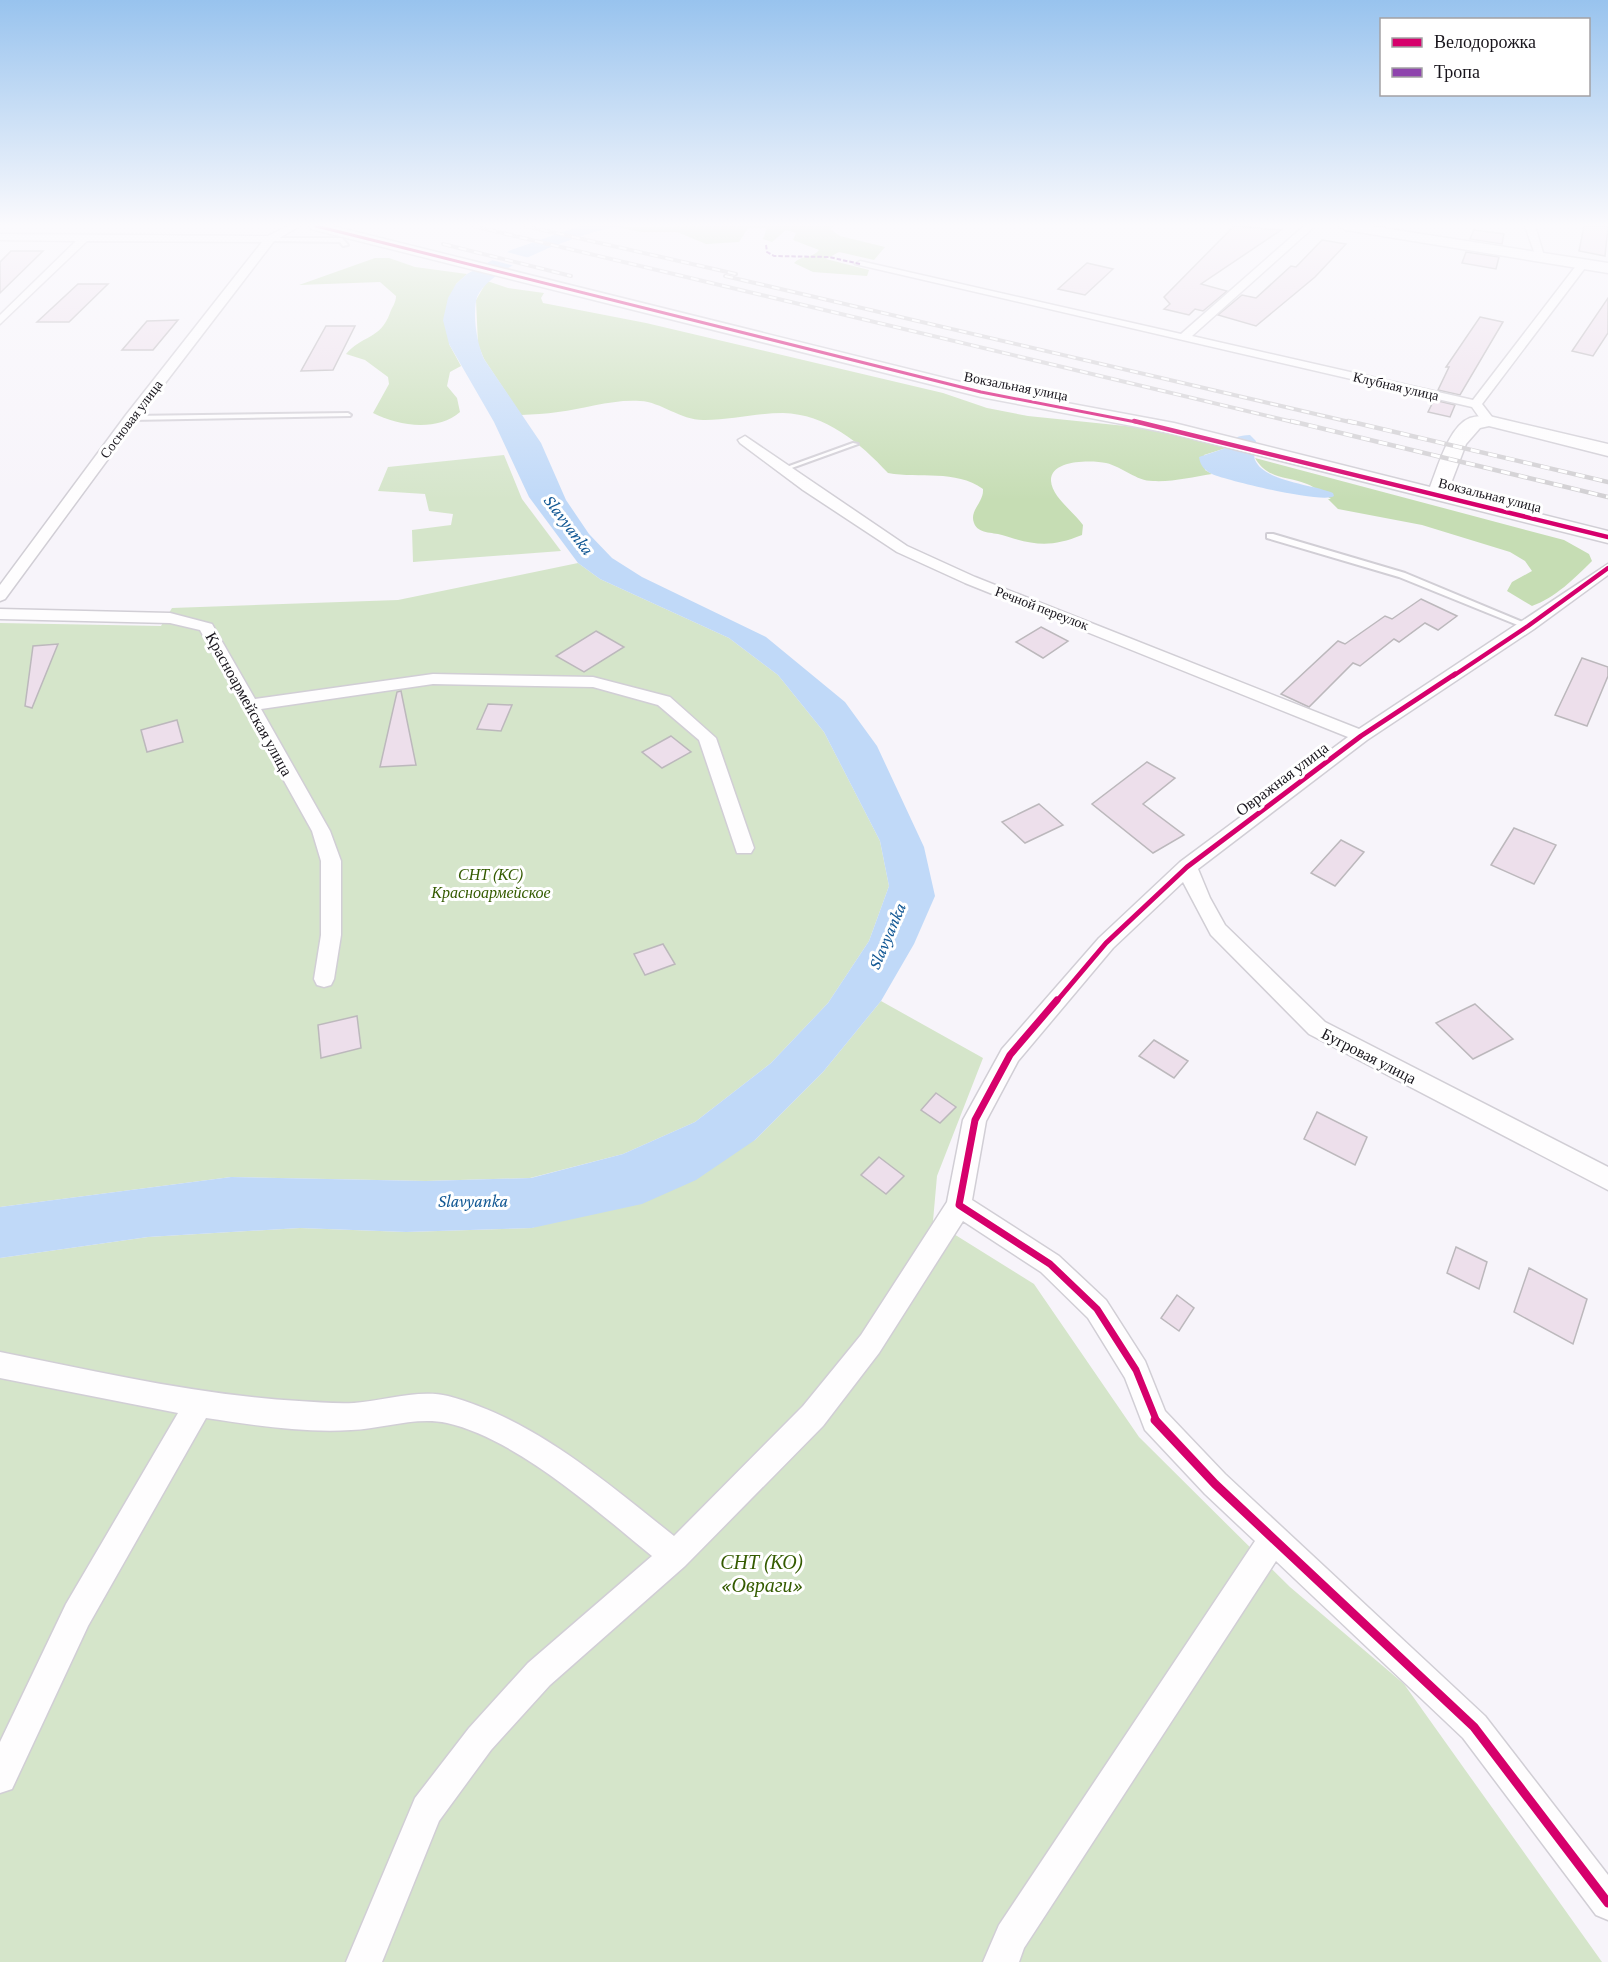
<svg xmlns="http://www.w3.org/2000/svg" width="1608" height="1962" font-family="'Crimson Pro',serif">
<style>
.green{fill:#d5e5ca}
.forest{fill:#c6ddb4}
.water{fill:#c0d9f8}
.pier{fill:#f7f4fa}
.building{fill:#eddfeb;stroke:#bcb8bc;stroke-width:1.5}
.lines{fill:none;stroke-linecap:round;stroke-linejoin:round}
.lane-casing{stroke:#d1ced5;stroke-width:4}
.street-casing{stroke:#d1ced5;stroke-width:3}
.secondary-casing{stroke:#d1ced5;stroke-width:3}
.lane{fill:#fefdfe;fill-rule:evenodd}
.street{fill:#fefdfe;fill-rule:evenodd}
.secondary{fill:#fefdfe;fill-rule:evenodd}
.rail-far1-casing{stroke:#d2d0d3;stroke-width:4}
.rail-casing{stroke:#d2d0d3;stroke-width:4.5}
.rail-far1{stroke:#fff;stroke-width:2;stroke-dasharray:8;stroke-linecap:butt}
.rail{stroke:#fff;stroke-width:3;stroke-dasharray:9;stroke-linecap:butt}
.quiet{stroke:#8e44ad;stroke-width:2;stroke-dasharray:4.5 2;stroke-linecap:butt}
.cycleway-far4-casing{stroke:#fff;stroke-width:5}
.cycleway-far3-casing{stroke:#fff;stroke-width:7}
.cycleway-far2-casing{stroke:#fff;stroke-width:8}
.cycleway-far1-casing{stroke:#fff;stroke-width:10}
.cycleway-casing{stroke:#fff;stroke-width:13}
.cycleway-far4{stroke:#d6006c;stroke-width:3}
.cycleway-far3{stroke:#d6006c;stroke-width:4.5}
.cycleway-far2{stroke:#d6006c;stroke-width:5}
.cycleway-far1{stroke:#d6006c;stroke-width:7}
.cycleway{stroke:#d6006c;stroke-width:9}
.labels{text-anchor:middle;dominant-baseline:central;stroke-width:6;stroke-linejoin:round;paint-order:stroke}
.far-street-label{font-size:14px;fill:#18151c;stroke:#fff}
.street-label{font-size:16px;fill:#18151c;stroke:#fff}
.park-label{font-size:16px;font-style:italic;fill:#345b00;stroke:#fff}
.water-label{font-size:18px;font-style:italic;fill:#125894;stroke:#fff}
.near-park-label{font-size:20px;font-style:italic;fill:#345b00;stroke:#fff}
</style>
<rect width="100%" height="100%" fill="#f7f4fa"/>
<g class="green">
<path d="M504 455 522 499 561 551 413 562 412 530 451 525 453 514 429 511 425 494 378 491 388 467Z"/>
<path d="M578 563 600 579 729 638 778 675 824 732 880 841 889 886 869 941 828 1003 771 1063 695 1122 623 1154 530 1178 426 1181 231 1177 0 1207V623L161 626 172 608 398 600Z"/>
<path d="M881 1001 983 1058 937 1176 933 1221 1034 1284 1139 1437 1290 1587 1404 1684 1602 1962H0V1258L148 1237 300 1228 406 1232 532 1228 755 1140 823 1072Z"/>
</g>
<g class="forest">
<path d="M835 226 830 229 840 236 885 247 874 260 839 252 826 259 869 270 867 276 813 272 794 263C801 255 812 259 819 250L793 240 796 233 786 230 772 242 763 239 767 228H748L739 242 706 244 677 232H641L616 227Z"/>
<path d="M375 258H389L415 267 467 274 456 284 449 344 461 366 450 372 447 386 457 398 460 412C437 432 398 426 373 413L389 384 388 377 365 360 346 354C362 335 380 340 390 313 392 307 396 303 396 296L380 282 299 285Z"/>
<path d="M487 281 508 288 544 293 541 298 543 303 646 323 943 393 987 408 1028 416 1145 428 1226 448 1204 455 1205 470 1212 474C1193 477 1173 482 1153 481 1136 481 1123 467 1106 463 1093 460 1050 459 1051 481 1052 497 1074 512 1083 525L1082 535C1050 548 1034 545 1002 535 992 532 978 534 974 523 969 510 984 503 983 489 955 469 920 479 888 473 860 443 826 414 783 413 757 413 731 420 705 420 681 421 662 402 640 401 612 399 585 409 558 412 546 414 533 414 521 415L484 359 478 344 476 300Z"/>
<path d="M1255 458 1564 540 1589 554 1592 561C1575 578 1555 598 1532 606L1507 591 1512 582 1532 571 1525 561 1510 552 1422 525 1338 509 1328 499H1331C1324 494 1315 487 1307 484 1287 476 1268 480 1255 458Z"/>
</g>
<g class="water">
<path d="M580 226H749C705 228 660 223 617 227 587 231 481 268 476 301 473 319 477 343 484 359L541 443 566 500 589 534 612 558 642 577 766 637 845 702 877 746 924 847 935 896 914 944 881 1001 823 1072 755 1140 696 1180 642 1204 532 1228 406 1232 300 1228 148 1237 0 1258V1207L231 1177 426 1181 531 1178 623 1154 695 1122 771 1063 828 1003 869 941 889 886 880 841 824 732 778 675 729 638 600 579 578 563 529 497 494 422 449 344 443 320 448 298 456 284 467 274 511 250Z"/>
<path d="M1250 435 1256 441C1256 447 1253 455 1255 460 1265 482 1312 484 1333 493L1334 496C1324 504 1228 481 1212 474 1204 470 1200 465 1199 457L1226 448C1231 438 1239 435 1250 435Z"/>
</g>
<path class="pier" d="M503 251 533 259 518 267 488 259Z"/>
<g class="building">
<path d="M1234 226 1281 230 1201 284 1227 291 1203 311 1195 309 1189 315 1164 309 1170 304 1164 297Z"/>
<path d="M1584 226H1608L1605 256 1579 251Z"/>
<path d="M1474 230 1504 234 1502 244 1470 239Z"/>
<path d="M1322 240 1346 244 1315 277 1256 326 1218 315 1242 295 1256 298 1291 266 1296 267Z"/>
<path d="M11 251H43L0 293V262Z"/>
<path d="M1466 252 1499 257 1496 269 1462 263Z"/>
<path d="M1087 263 1113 269 1085 295 1058 289Z"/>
<path d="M78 284H108L69 322H37Z"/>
<path d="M1608 298V333L1593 356 1572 351Z"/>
<path d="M1480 317 1503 322 1460 395 1438 390 1449 367H1446Z"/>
<path d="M178 320 153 350H122L147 321Z"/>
<path d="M326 326H355L333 370 301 371Z"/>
<path d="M1434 400 1455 405 1450 417 1428 412Z"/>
<path d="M1421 599 1457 616 1438 630 1425 623 1399 642 1394 639 1360 666 1353 663 1309 707 1281 694 1338 641 1345 644 1385 616 1392 619Z"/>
<path d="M1041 627 1068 641 1043 658 1016 642Z"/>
<path d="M596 631 624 647 584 672 556 656Z"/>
<path d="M58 644 32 708 25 706 33 646Z"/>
<path d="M1582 658 1608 667V676L1587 726 1555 715Z"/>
<path d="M401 691 416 765 380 767 397 692Z"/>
<path d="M488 704 512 705 501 731 477 729Z"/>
<path d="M177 720 183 742 147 752 141 730Z"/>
<path d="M671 736 691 752 662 768 642 752Z"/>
<path d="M1147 762 1175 778 1143 804 1184 835 1153 853 1092 804Z"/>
<path d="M1039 804 1063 825 1025 843 1002 822Z"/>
<path d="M1514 828 1556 845 1534 884 1491 865Z"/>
<path d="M1341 840 1364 852 1335 886 1311 873Z"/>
<path d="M663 944 675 964 645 975 634 954Z"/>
<path d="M1475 1004 1513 1039 1473 1059 1436 1023Z"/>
<path d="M357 1016 361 1048 321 1058 318 1025Z"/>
<path d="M1154 1040 1188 1061 1174 1078 1139 1056Z"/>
<path d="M936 1093 956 1107 940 1123 921 1110Z"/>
<path d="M1317 1112 1367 1137 1355 1165 1304 1139Z"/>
<path d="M879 1157 904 1176 886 1194 861 1175Z"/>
<path d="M1456 1247 1487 1262 1479 1289 1447 1273Z"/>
<path d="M1529 1268 1587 1299 1573 1344 1514 1312Z"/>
<path d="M1177 1295 1194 1308 1179 1331 1161 1318Z"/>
</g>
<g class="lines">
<g class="lane-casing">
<g id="lane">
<path d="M268 238H342L348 245 343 246 340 242 270 241Z"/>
<path d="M348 413 351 415 350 416 131 420 128 418 131 416Z"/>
<path d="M853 443 858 444 786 470 781 469Z"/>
<path d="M1267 534H1273L1405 573 1532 626 1528 628H1525L1399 577 1267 538Z"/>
</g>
</g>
<g class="street-casing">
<g id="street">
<path d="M288 226H300L274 241 136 421 5 599 0 601V585L126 415 262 242 87 241 0 324V315L76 241 0 240V234L268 236Z"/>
<path d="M1304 226H1315L1192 336 1473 400 1579 262 1588 264 1482 404 1495 421 1489 425 1484 424 1472 407 855 264 860 261 1181 334Z"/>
<path d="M1525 226H1535L1545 259 1536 257Z"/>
<path d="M745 436 907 546 975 577 1359 729 1608 564V575L1534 629 1367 740 1198 869 1210 898 1225 925 1325 1022 1608 1167V1190L1309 1034 1211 935 1183 882 1113 948 1018 1061 986 1121 972 1200 1059 1256 1106 1300 1145 1361 1165 1411 1225 1474 1485 1716 1608 1875V1920L1596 1915 1463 1738 1276 1561 1024 1948 1019 1962H983L999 1925 1255 1541 1205 1494 1145 1430 1125 1378 1088 1318 1041 1272 963 1221 879 1353 823 1426 685 1566 550 1685 491 1750 439 1821 382 1962H346L415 1798 469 1728 528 1663 652 1556C597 1511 517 1439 447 1423 416 1416 382 1429 351 1430 304 1433 253 1425 206 1418L88 1626 12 1789 0 1793V1742L66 1604 178 1413 0 1378V1352C99 1372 198 1395 299 1401 317 1402 336 1404 354 1403 384 1401 418 1389 448 1396 534 1419 606 1482 674 1536L803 1406 861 1335 947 1202 963 1120 1002 1049 1099 938 1180 862 1348 737 965 583 897 552 803 490 740 443 738 440Z"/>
<path d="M0 609 170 613 212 624 255 699 433 674 593 677 670 697 716 738 754 848 751 853H737L699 740 658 705 593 687 433 684 261 709 330 831 341 861V935L334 979 331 985 324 987 317 985 314 979 321 935V861L312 831 200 630 170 623 0 619Z"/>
</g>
</g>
<g class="secondary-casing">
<g id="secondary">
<path d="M309 226H332L981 387 1174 423 1430 487C1438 467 1449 426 1470 418 1476 416 1483 416 1489 416L1608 444V456L1489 426 1480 428 1466 444 1448 491 1608 531V543L1174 434 981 397 311 229Z"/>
<path d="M1339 226H1370L1608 263V273L1346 230Z"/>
</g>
</g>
<use href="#lane" class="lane"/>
<use href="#street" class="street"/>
<use href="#secondary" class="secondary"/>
<g class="rail-far1-casing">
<g id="rail-far1">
<path d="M473 226 1297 423"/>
<path d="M525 226 736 274"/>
<path d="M443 244 571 276"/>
<path d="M725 276 1354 423"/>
</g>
</g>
<g class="rail-casing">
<g id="rail">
<path d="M1291 421 1608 497"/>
<path d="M1348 421 1608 482"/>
</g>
</g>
<use href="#rail-far1" class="rail-far1"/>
<use href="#rail" class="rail"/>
<path class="quiet" d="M766 245 767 252 774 256 829 257 860 264"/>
<g class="cycleway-far4-casing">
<path id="cycleway-far4" d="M316 226 981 392 1141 423"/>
</g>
<g class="cycleway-far3-casing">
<g id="cycleway-far3">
<path d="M1134 421 1608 537"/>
<path d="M1453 676 1528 626 1608 568"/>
</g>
</g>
<g class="cycleway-far2-casing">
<path id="cycleway-far2" d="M1056 1002 1106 943 1187 867 1361 736 1455 674"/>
</g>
<g class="cycleway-far1-casing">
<path id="cycleway-far1" d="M1057 1000 1010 1055 975 1120 959 1205 1050 1264 1097 1309 1136 1370 1157 1422"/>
</g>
<g class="cycleway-casing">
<path id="cycleway" d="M1155 1420 1215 1484 1474 1727 1608 1903"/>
</g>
<use href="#cycleway-far4" class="cycleway-far4"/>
<use href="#cycleway-far3" class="cycleway-far3"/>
<use href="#cycleway-far2" class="cycleway-far2"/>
<use href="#cycleway-far1" class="cycleway-far1"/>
<use href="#cycleway" class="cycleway"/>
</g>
<linearGradient id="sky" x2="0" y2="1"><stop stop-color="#98c3ee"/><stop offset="0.45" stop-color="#fbfafd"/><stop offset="1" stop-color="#fbfafd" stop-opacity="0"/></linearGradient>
<rect width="1608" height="500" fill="url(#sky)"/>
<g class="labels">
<g class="far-street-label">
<text transform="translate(1016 386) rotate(11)">Вокзальная улица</text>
<text transform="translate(1396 386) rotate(13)">Клубная улица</text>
<text transform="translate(131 419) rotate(-53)">Сосновая улица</text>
<text transform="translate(1490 495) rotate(14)">Вокзальная улица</text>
<text transform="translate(1042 608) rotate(21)">Речной переулок</text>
</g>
<g class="street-label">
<text transform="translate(249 704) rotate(61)">Красноармейская улица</text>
<text transform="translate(1282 779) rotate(-37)">Овражная улица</text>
<text transform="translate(1369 1056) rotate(27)">Бугровая улица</text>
</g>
<g class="park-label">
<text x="491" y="874">СНТ (КС)<tspan x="491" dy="18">Красноармейское</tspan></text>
</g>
<g class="water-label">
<text transform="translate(569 525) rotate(53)">Slavyanka</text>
<text transform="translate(887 936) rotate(-67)">Slavyanka</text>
<text x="473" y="1201">Slavyanka</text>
</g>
<g class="near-park-label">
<text x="762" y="1562">СНТ (КО)<tspan x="762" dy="23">«Овраги»</tspan></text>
</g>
</g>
<rect x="1380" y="18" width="210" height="78" fill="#ffffff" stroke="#a3a1a4" stroke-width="1.5"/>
<rect x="1392" y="38" width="30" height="9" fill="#d6006c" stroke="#a3a1a4" stroke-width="1.5"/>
<text x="1434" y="48" font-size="18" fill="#18151c">Велодорожка</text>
<rect x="1392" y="68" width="30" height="9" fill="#8e44ad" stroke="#a3a1a4" stroke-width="1.5"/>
<text x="1434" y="78" font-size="18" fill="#18151c">Тропа</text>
</svg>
